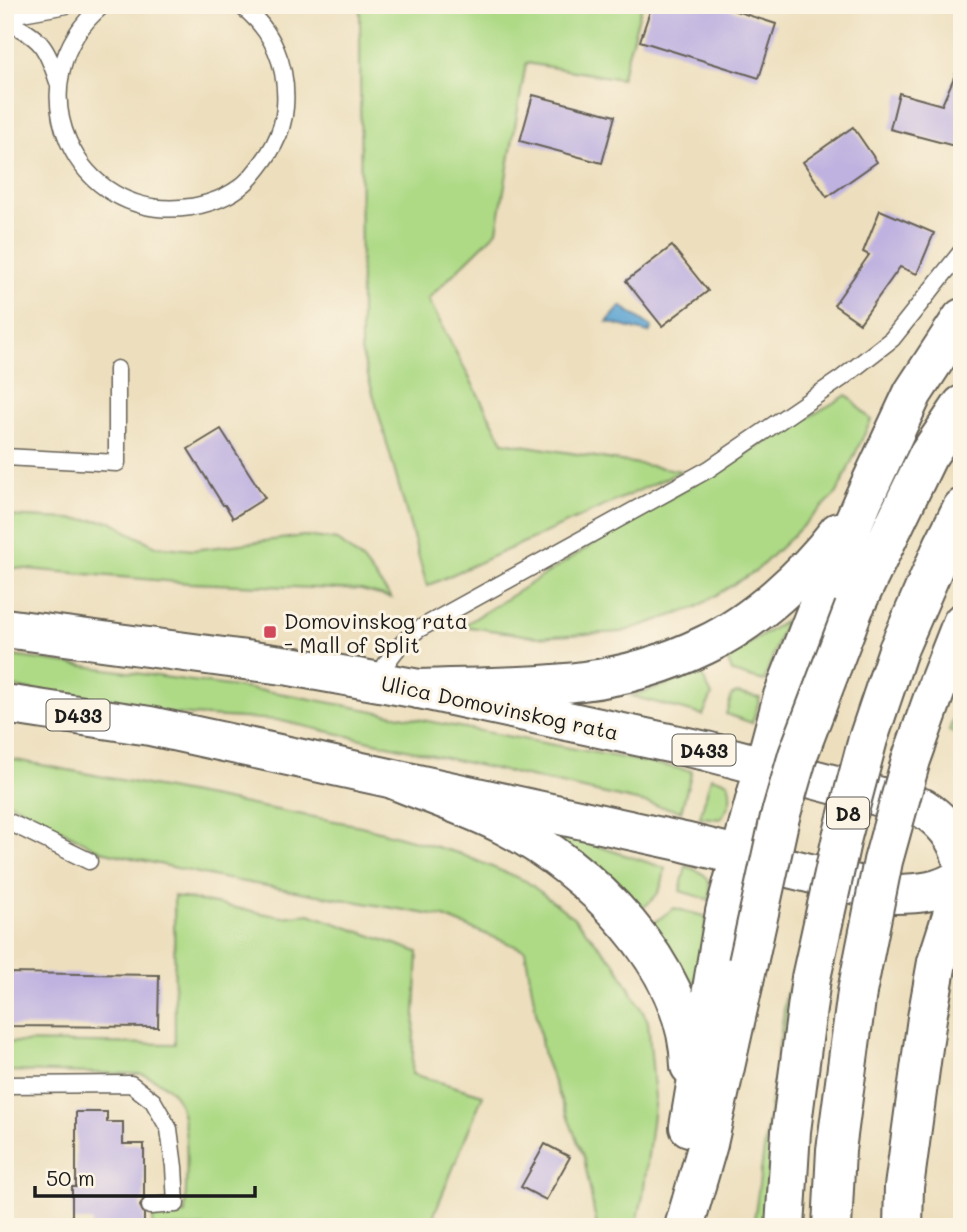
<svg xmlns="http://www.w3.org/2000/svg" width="967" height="1232" font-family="Mali,sans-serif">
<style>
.green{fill:#aeda86;stroke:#657b51;stroke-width:2}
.water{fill:#5aa3d1;stroke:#3b6076;stroke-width:2}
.building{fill:#bfb2e0}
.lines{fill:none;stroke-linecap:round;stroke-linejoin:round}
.lane-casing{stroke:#656055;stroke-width:19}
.primary-casing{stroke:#656055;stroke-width:42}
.highway-casing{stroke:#656055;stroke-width:42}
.lane{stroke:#fff;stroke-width:16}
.primary{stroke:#fff;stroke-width:38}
.highway{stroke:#fff;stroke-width:38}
.highway-bridge-casing{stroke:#656055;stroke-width:42;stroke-linecap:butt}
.highway-bridge{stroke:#fff;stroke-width:38}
.poi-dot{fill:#d1495b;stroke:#fcf5e5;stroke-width:2.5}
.labels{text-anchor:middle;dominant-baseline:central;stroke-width:6;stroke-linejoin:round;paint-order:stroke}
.shield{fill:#fcf5e5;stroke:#5f5d58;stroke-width:2}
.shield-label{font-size:19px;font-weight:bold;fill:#1c1c1c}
.poi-label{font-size:21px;fill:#1c1c1c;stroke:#fcf5e5;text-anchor:start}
.street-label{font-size:21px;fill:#1c1c1c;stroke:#fcf5e5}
</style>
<rect width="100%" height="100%" fill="#fcf5e5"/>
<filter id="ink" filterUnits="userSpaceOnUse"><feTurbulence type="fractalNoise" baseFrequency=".0143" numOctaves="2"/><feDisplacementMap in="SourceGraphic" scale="14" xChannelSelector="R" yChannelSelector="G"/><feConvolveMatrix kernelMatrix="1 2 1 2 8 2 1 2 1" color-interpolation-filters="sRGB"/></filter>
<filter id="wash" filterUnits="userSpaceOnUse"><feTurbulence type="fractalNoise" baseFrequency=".00686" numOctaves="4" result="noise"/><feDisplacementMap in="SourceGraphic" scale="28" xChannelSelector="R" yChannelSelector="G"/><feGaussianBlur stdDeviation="1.57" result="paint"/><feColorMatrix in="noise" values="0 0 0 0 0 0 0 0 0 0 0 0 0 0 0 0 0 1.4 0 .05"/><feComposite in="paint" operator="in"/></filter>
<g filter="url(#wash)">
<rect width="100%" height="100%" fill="#eddfbe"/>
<g class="green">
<path d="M360 5H642L621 79 526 63 497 231 428 299 503 442 682 471 427 586 361 351Z"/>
<path d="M847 395 871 420 837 493 757 570 695 608 622 632 537 637 463 626 627 523Z"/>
<path d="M5 516 112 521 126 531 156 546 193 550 304 536 337 540 363 561 391 598 361 590 189 583 5 567Z"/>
<path d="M785 621 764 681 732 672 727 658Z"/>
<path d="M5 655 279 693 692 771 681 811 277 720 173 714 5 686Z"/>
<path d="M699 670 712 695 703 715 631 696 669 684Z"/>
<path d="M962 692V734L949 731Z"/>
<path d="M737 693 760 698 752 723 726 714 732 695Z"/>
<path d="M5 758 361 826 458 853 526 881 573 917 615 963 648 1021 655 1098 643 1196 636 1227H597L584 1158 544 1057 525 950 444 917 221 878 101 851 5 800Z"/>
<path d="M711 777 728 782C733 798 730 806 720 819L700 817Z"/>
<path d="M560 834 665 868C662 890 659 896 641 909L625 892 555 842Z"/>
<path d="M686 866C706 874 712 876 710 900L680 891Z"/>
<path d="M174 896 282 917 309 914 418 952 412 1074 483 1095 429 1227H153V1217L185 1214C186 1182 191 1127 177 1099 171 1087 154 1078 142 1074L5 1071V1042L175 1044Z"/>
<path d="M674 908 707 917 693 995 647 928Z"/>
<path d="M793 980C777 1062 769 1144 765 1227H753L786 995Z"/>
</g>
<path class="water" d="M621 306 652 327 649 333 607 322Z"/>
<g id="blocks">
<g class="building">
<path d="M652 5H717L776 24 759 78 640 41Z"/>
<path d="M962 59V148L890 129 899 93 942 105Z"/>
<path d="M533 95 615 116 602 163 520 141Z"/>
<path d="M853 127 877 162 827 197 803 162Z"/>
<path d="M880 210 934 233 917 274 900 267 860 323 834 305 869 255 863 252Z"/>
<path d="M672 246 708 291 662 326 626 281Z"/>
<path d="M221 429 265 498 233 518 225 505H223L188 449Z"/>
<path d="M5 973 159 975 158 1027 5 1026Z"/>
<path d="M76 1112H107V1122H123V1144H144V1198L140 1206 144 1214V1227H92V1221H72V1187H76Z"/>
<path d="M545 1144 570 1157 546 1200 521 1187Z"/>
</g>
</g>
</g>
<g filter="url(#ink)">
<use href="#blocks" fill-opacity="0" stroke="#656055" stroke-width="2"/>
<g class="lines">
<g class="lane-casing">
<g id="lane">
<path d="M103 5C11 81 73 225 191 207 213 203 236 194 251 177 269 156 283 135 285 107 288 67 273 29 240 5"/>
<path d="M5 16 67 5"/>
<path d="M5 21C41 37 46 46 58 82"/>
<path d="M5 457 117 463V369"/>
<path d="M376 681C388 659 399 643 419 629L709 469 842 378 892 339 962 251"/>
<path d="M5 820 89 861"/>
<path d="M5 1085 131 1084 153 1101 169 1129 174 1167 176 1204 150 1206"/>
</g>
</g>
<g class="primary-casing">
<g id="primary">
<path d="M5 628 290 666 419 689 706 751 923 808C943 821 956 836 962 859"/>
<path d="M5 704 150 726 684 842 894 894C919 894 941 892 962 877"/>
</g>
</g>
<g class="highway-casing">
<g id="highway">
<path d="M854 608 927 457 962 405"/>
<path d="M898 650 943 546 962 508"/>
<path d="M938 684 962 623"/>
<path d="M419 689C473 687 529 688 583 681 624 676 668 663 705 645 754 622 805 575 838 532"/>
<path d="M395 780C431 795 469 807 504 825 588 868 688 965 690 1066"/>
<path d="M689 1127 725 912 783 696 824 591 863 500 913 393 962 318"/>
<path d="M684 1227 708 1144 748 963"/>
<path d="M785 1227 791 1131 811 978"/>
<path d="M832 1227 836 1150 857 992"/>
<path d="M903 1227 904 1187 927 1018 937 962 962 884"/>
</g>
</g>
<use href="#lane" class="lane"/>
<use href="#primary" class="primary"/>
<use href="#highway" class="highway"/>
<g class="highway-bridge-casing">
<g id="highway-bridge">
<path d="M748 963 780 817 798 755 854 608"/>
<path d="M811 978 842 837 868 739 898 650"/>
<path d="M857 992 883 861 911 760 938 684"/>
</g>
</g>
<use href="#highway-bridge" class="highway-bridge"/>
</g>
</g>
<rect class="poi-dot" x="263" y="625" width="14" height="14" rx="3.5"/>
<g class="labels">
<g class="shield">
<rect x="46.5" y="699.5" width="63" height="31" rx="5"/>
<rect x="672.5" y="734.5" width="63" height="31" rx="5"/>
<rect x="827" y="797.5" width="42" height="31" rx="5"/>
</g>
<g class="shield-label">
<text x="78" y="715">D433</text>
<text x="704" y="750">D433</text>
<text x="848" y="813">D8</text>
</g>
<g class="poi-label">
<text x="284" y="620">Domovinskog rata<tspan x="284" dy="24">- Mall of Split</tspan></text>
</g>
<g class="street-label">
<text transform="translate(500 707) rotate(12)">Ulica Domovinskog rata</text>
</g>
</g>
<rect width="967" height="1232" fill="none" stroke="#fcf5e5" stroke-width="28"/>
<path d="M35 1186v10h220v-10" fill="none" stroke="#1c1c1c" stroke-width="3.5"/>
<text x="46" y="1186" font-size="21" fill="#1c1c1c" stroke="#fcf5e5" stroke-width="5" paint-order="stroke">50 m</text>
</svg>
